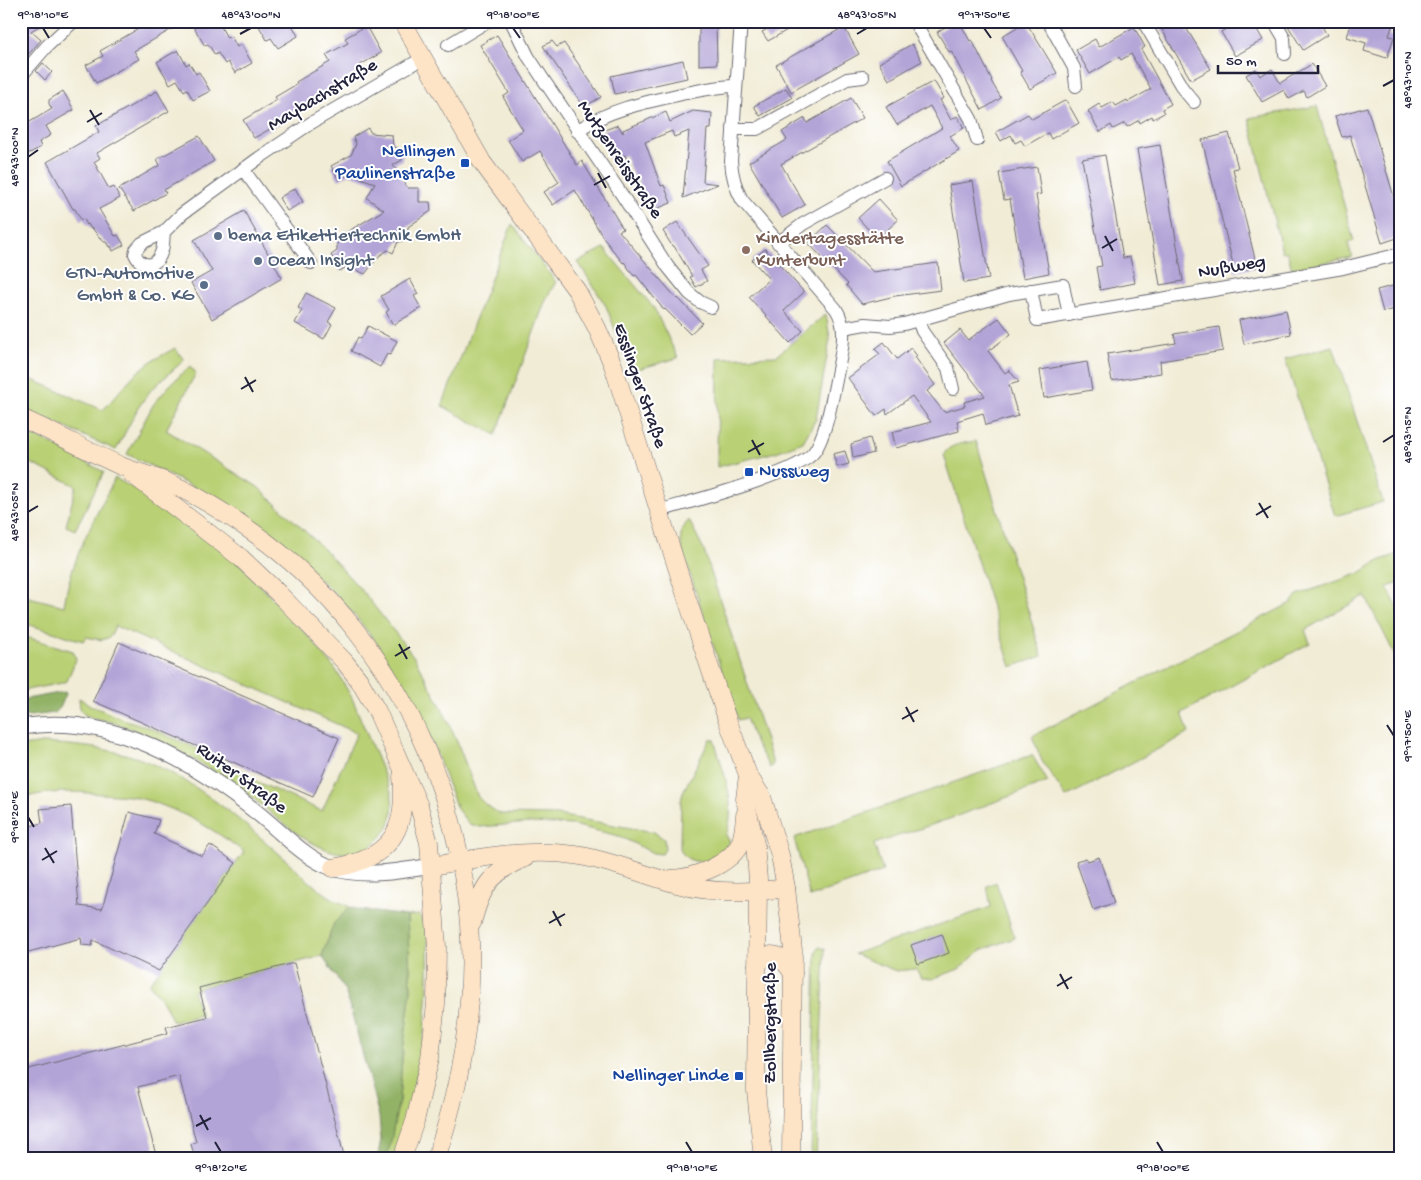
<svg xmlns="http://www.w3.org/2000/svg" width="1421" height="1180" font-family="'Gochi Hand',sans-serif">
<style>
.green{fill:#b9d075;stroke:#6e7958}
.forest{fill:#92b266;stroke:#5a6a50}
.building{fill:#b3a4d7}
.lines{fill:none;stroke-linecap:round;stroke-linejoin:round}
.minor-casing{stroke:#6a6971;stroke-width:14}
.tertiary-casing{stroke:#6a6971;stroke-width:17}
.secondary-casing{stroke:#6a6971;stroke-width:19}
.minor{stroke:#fff;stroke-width:12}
.tertiary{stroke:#fff;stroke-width:15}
.secondary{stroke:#fee4c6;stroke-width:18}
.ticks{fill:none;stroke:#22223b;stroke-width:2}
.transit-dot{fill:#1a4fb4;stroke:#fff;stroke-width:2}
.service-dot{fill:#5c6f8a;stroke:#fff;stroke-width:2}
.education-dot{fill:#8d6e63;stroke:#fff;stroke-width:2}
.labels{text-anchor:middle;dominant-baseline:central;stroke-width:4;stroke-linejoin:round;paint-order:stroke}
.street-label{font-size:19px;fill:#22223b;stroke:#fff}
.transit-label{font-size:19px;fill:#164399;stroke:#fff;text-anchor:end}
.service-label{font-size:19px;fill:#4e5e75;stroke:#fff;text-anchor:start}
.education-label{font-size:19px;fill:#785e54;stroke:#fff;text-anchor:start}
.neatline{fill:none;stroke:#22223b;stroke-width:2}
.ticks-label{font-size:12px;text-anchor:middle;fill:#22223b}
</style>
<rect width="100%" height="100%" fill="#fff"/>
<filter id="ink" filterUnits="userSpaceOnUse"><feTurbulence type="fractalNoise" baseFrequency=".02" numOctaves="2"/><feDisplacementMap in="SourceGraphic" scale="10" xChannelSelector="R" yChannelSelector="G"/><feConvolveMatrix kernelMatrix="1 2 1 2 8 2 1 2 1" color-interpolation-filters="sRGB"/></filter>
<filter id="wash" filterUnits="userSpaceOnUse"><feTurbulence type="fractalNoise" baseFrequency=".0096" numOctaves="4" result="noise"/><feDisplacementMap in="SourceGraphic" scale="20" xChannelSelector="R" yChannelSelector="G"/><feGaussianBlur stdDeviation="1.12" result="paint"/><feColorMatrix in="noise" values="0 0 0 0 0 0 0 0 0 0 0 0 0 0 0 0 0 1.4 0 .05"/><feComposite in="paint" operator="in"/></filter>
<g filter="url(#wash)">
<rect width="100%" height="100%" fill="#f1ecd5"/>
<g class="green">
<path d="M1317 106 1354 241 1348 243 1352 257 1292 269 1287 252H1282L1249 118Z"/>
<path d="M512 224 556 282 546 299 496 435 442 406Z"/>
<path d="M604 248 654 308 678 358 631 371 606 306 578 262Z"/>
<path d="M826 314 830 339 816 419 803 442 776 452 717 467 718 358 776 356Z"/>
<path d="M1333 346 1383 502 1335 516 1285 359Z"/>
<path d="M175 348 184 360 150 391 138 408 116 450 21 408V375L103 410 133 376 150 362Z"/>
<path d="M190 366 196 373 166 430 258 487 322 547 364 593 414 657 442 708 458 744 478 797 485 804 500 814 557 815 654 832 664 839 665 849 662 854 653 853 619 836 573 825 530 823 480 827 469 824 457 809 435 749 410 697 375 641 357 618 339 598 324 583 203 492 127 454 153 405 169 386Z"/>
<path d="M21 428 104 472 75 530 66 526 76 486 21 458Z"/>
<path d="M976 441 1042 656 1011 667 944 455C947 444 966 443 976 441Z"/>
<path d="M115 478 149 497 233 557 312 640 336 670 352 698 391 792C395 811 392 826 378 840 338 882 276 815 245 792 227 778 207 767 187 756 160 740 133 728 103 720 94 718 86 718 80 710L79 698 90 705 120 718 148 727 200 750 243 771 242 775 322 811 357 733 115 626 110 637 102 640 86 637 83 641 23 623 21 595 64 606C71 558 94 520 115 478Z"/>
<path d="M689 520 703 548 764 734 773 764 770 768 755 742 746 718 738 720 685 559C680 543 677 533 689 520Z"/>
<path d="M1400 553V583L1387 587 1400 612V665L1365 596 1305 630 1310 643 1182 713 1189 733 1066 797 1042 761 1032 736 1291 603 1297 595 1358 574 1379 561Z"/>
<path d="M26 637 73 651 76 659 67 681 62 683 21 691V643Z"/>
<path d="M710 739H714C722 769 738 805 726 835L730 842C719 855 706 867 689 859 684 856 681 853 680 847L681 801 683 792Z"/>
<path d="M44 743C75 745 108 748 138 758 190 777 233 814 274 849 299 871 318 894 350 907L334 923 322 956 199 988 193 991 201 1015 173 1022 163 1001 149 984 244 852C211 827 176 807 135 797 124 795 112 795 101 794 72 791 49 791 21 798V746Z"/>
<path d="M1032 755 1048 782 949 819 874 844 883 871 810 897 794 838Z"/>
<path d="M996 882 1015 938 981 950 959 969 932 979 921 978 916 969 896 971 854 954 991 907 987 886Z"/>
<path d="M420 915C422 921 425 927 427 933 429 948 428 965 428 979 427 1040 414 1101 393 1159H385L399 1100 402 1059 411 990 407 916Z"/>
<path d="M819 947 825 949 816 1159H811L816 951Z"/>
</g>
<g class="forest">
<path d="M65 692 66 694 60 708 55 713 21 717V700Z"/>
<path d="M350 907 360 910 407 916 411 990 402 1059 399 1100 390 1146 385 1159H377L381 1140 379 1116 353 1018 345 990 322 956 334 923Z"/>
</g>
<g id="blocks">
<g class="building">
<path d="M21 21H48L31 31 41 40 21 63V44L22 45 26 40 24 35 21 36Z"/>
<path d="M152 21H186L134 51 139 59 96 83 86 65 103 56 100 51Z"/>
<path d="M190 21H218L227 38 231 36 237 47 241 44 252 63 235 73 228 62 225 64 218 53 215 55 208 44 205 46Z"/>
<path d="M256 21H290L298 36 278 48 271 38 267 40Z"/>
<path d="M699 21H716L717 64 699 65Z"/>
<path d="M781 21H803L768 41 762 32Z"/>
<path d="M956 21H959L970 41 972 40 992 80 991 81 1001 98 982 110 951 51 949 52 937 32Z"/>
<path d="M1157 21H1182L1211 69 1191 80Z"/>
<path d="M1239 21H1252L1263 40 1235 56 1221 32Z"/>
<path d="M1285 21H1319L1327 35 1303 50Z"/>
<path d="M1352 21H1394L1389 36 1394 37 1387 58 1364 51 1366 43 1347 37Z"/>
<path d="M1026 22 1057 73 1030 89 1020 72 1022 71 1002 36Z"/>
<path d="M366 26 381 53 360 65 363 69 307 102 309 104 286 117 288 119 254 138 243 120 277 100 275 97 297 84 296 82 330 62 326 55 348 43 345 38Z"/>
<path d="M844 27 859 54 791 92 776 65Z"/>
<path d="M1134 27 1145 47 1141 49 1171 104 1162 109 1164 113 1153 119 1152 116 1140 123 1139 120 1127 127 1125 123 1113 129 1111 125 1100 132 1088 111 1099 104 1102 108 1113 102 1116 106 1127 100 1128 102 1151 89 1131 54 1121 60 1119 57 1090 74 1076 50 1095 39 1099 47Z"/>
<path d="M497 35 577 165 582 161 623 229 619 231 677 299 678 298 702 323 690 334 665 309 664 310 636 275 634 276 624 262 623 263 604 239 575 190 553 205 544 192 559 182 540 151 522 162 508 140 523 130 503 97 509 93 480 45Z"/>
<path d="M552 41 557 47 564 43 601 97 584 107 543 46Z"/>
<path d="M912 44 922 61 889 80 879 63Z"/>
<path d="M178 50 186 65 189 63 196 74 199 72 210 91 193 100 187 89 184 91 177 80 170 84 157 62Z"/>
<path d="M683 60 687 78 615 94 611 76Z"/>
<path d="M43 63 52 72 45 80 36 71Z"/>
<path d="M1312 64 1325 86 1307 97 1304 91 1289 99 1284 90 1262 102 1246 75 1256 69 1260 76 1272 69 1280 83Z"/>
<path d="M934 81 944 98 940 100 951 120 957 116 964 128 950 136 959 151 901 186 887 161 942 128 930 106 897 125 886 107Z"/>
<path d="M786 88 792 98 760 116 754 106Z"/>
<path d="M63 91 74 110 46 126 51 135 39 142 41 147 28 154 21 141V127L52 109 49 104V100Z"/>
<path d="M157 91 169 111 97 153 100 158 94 162 109 189 114 187 120 198 99 209 115 236 118 235 124 245 113 251 111 246 109 247 106 242H104L101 237 100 238 92 228 91 229 88 224 87 225 84 219 81 220 75 209H73L47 162 99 132 96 126Z"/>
<path d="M851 98 863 118 781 164 805 205 782 218 749 162 787 140 782 132 805 118 807 123Z"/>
<path d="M1066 100 1079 123 1051 139 1048 133 1025 146 1021 140 1015 143 1011 135 1001 141 996 132 1028 114 1032 119Z"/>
<path d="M1367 107 1400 217V237L1382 243 1350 135 1342 137 1335 116Z"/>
<path d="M693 111 712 113 711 129H707L703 182 718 184 683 198 689 131 674 137 672 131 645 142 661 186 664 185 671 203 651 211 637 176 634 178 625 155 614 160 602 131 618 125 623 133V130L666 112 670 122Z"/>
<path d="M368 128 371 133 392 135 393 147 403 149 402 160 393 165 408 188H419V202H430L431 211 408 227 407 240 398 242 393 253 388 250 379 256 365 274 354 269 351 270 348 266 340 271 331 255 337 251V238L384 210 367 198 375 183 349 174 339 180 331 166 351 155 356 144 353 137Z"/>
<path d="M1229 133 1238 168 1233 169 1257 267 1235 272 1202 140Z"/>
<path d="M199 136 214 161 164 190 166 193 134 211 119 189 160 165 157 159Z"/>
<path d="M1160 145 1183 281 1160 285 1137 149Z"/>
<path d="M1105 155 1123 258 1130 257 1135 283 1100 290 1096 267 1102 266 1082 159Z"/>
<path d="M1037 167 1041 194 1036 195 1049 273 1023 278 1010 199 1004 200 999 173Z"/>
<path d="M973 181 989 279 964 283 949 185Z"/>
<path d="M295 188 303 202 287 211 279 198Z"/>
<path d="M879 199 898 220 877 239 858 218Z"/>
<path d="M244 211 282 278 212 319 191 283 212 271 194 240Z"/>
<path d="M677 222 708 266 701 270 707 281 696 287 690 277 692 276 674 246H672L663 231Z"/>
<path d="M827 225 873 272 938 263 941 290 895 296 862 304 846 285 848 284 808 243Z"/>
<path d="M765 249 804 292 784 311 803 331 790 343 749 297 769 279 752 260Z"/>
<path d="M410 279 418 294 414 296 421 308 393 325 386 312 389 310 381 296Z"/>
<path d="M1400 284V308L1383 312 1377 290Z"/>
<path d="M306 293 336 308 328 322 332 324 324 339 295 323 302 310 298 308Z"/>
<path d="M1286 310 1291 334 1244 344 1239 320Z"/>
<path d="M999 318 1011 334 988 351 1005 373 1009 370 1019 382 1009 385 1018 416 986 425 983 413 957 421 959 431 896 448 892 432 931 422 912 396 887 414 886 409 876 416 848 378 880 354 875 349 884 342 897 359 911 348 917 356 915 357 935 385 927 391 944 412 965 406 964 402 985 396 944 343 960 330 968 340Z"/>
<path d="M368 326 397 341 390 355 387 354 380 367 351 351 358 337 361 339Z"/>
<path d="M1219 327 1223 351 1160 361 1161 373 1112 381 1107 354 1176 343 1174 334Z"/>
<path d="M1087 362 1092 390 1044 398 1040 370Z"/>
<path d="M870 438 874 453 853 458 851 444Z"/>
<path d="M845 451 849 464 837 467 833 454Z"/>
<path d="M119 642 339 738 313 797 93 701Z"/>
<path d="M71 806 79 906 102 909 129 812 159 820 154 834 202 856 210 845 236 863 159 971 93 940 92 946 82 945 81 938 21 954V828L42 823 40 809Z"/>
<path d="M1099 857 1114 903 1093 910 1076 861 1086 858 1088 861Z"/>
<path d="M942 934 949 953 918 964 911 945Z"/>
<path d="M294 963 345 1159H195L191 1144 196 1142 179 1076 138 1087 157 1159H21V1073L29 1071V1069L168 1033 166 1027 207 1017 199 988Z"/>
</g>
</g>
</g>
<g filter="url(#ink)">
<use href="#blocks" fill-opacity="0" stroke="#6a6971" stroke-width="1"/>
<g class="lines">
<g class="minor-casing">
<g id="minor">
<path d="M511 21 528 56 545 82 620 192 668 267 689 293 700 302 711 307"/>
<path d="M914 21 971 119 977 140"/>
<path d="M1048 21 1074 68 1076 86"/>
<path d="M1143 21 1183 89 1194 102"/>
<path d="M1274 21 1284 38 1285 54"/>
<path d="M448 45 488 21"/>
<path d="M21 76 47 46 74 21"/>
<path d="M733 129H757L847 79 863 77"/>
<path d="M577 131C608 109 650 101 686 93 703 90 719 86 736 86"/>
<path d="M243 169 311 263"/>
<path d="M164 232C163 239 164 247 161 253 156 268 141 268 135 254L136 250 142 243 164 232 182 214 259 158 311 123 423 58"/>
<path d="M778 243 803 224 885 178"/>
<path d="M1031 290 1037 320 1343 268 1400 254"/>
<path d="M918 320 922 331 948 368 953 389"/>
<path d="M843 328 865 324 890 326 904 324 1009 294 1063 285 1069 315"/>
<path d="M658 511C689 502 798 474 814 452 826 436 833 395 837 375 841 353 849 329 836 309L742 200C735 187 732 176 731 161L741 21"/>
</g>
</g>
<g class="tertiary-casing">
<path id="tertiary" d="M21 727C111 712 193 761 260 815 281 832 307 860 333 868 364 878 400 871 431 866"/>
</g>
<g class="secondary-casing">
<g id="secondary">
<path d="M402 21 482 162 577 291 597 328 613 365 687 599 727 719 748 775 762 797 780 855 786 888 793 950 791 1159"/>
<path d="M21 418C55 433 88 451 121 466 136 472 152 476 167 482 197 495 227 514 254 533 406 641 489 838 467 1023 462 1067 450 1116 436 1159"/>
<path d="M132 474 241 558 279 594 344 661 359 680 377 711 419 806 429 843 437 947 436 1004 430 1058 423 1087 415 1121 402 1159"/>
<path d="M748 775 745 799 755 844 758 880 756 1090 763 1159"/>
<path d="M431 866C478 858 527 848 575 855 610 860 643 875 677 884 713 894 749 893 786 888"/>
<path d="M333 868C341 867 348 865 355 863 399 849 406 818 402 776"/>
<path d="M671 879C693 878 727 866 739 846 744 836 744 826 745 815"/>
<path d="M472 923C481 888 490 872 525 858"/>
<path d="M757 965C772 946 782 957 793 973"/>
</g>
</g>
<use href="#minor" class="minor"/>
<use href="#tertiary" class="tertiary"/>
<use href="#secondary" class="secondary"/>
</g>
</g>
<path class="ticks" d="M43 28 49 38M513 28 520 38M984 28 991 38M240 34 251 28M857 34 867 28M1383 86 1394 80M90 110 99 125M87 122 102 113M28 157 38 150M598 173 606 188M594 185 610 176M1105 236 1113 251M1102 248 1117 239M245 377 253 392M241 389 256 380M752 440 760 455M1383 442 1394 435M748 452 764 443M1259 503 1268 518M28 512 38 506M1256 515 1271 506M399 644 407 659M395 656 410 647M906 707 914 722M902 719 918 710M1387 725 1394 736M28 817 34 827M45 848 54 863M42 860 57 851M553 911 561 926M549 923 565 914M1060 974 1068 989M1057 986 1072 977M200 1115 208 1130M196 1126 211 1118M215 1142 221 1152M686 1142 692 1152M1157 1142 1163 1152"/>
<g class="transit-dot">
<rect x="460" y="158" width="10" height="10" rx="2.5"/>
<rect x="744" y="467" width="10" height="10" rx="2.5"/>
<rect x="734" y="1071" width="10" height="10" rx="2.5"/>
</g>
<g class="service-dot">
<circle cx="218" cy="236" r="5"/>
<circle cx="258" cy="261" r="5"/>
<circle cx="204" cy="285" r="5"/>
</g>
<circle class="education-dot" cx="746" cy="250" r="5"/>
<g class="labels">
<g class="street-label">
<text transform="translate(323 96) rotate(-31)">Maybachstraße</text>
<text transform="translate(619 160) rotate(56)">Mutzenreisstraße</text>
<text transform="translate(1232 268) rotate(-10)">Nußweg</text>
<text transform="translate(639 386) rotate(71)">Esslinger Straße</text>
<text transform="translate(241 779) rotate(36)">Ruiter Straße</text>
<text transform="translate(771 1023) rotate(-90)">Zollbergstraße</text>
</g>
<g class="transit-label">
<text x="455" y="152">Nellingen<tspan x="455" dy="22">Paulinenstraße</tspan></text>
<text x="759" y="472" text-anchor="start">Nussweg</text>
<text x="729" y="1076">Nellinger Linde</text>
</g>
<g class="service-label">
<text x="228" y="236">bema Etikettiertechnik GmbH</text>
<text x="268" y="261">Ocean Insight</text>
<text x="194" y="274" text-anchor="end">GTN-Automotive<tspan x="194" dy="22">GmbH &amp; Co. KG</tspan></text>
</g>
<g class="education-label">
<text x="756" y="239">Kindertagesstätte<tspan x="756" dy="22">Kunterbunt</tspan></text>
</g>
</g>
<rect width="1421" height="1180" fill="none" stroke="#fff" stroke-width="55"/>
<path d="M1218 65v8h100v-8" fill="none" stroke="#22223b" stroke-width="2.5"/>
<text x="1226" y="65" font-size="15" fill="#22223b" stroke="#ffffff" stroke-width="4" paint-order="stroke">50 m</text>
<rect x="28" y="28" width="1366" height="1124" class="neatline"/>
<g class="ticks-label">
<text x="43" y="18">9°18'10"E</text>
<text x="251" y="18">48°43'00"N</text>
<text x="513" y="18">9°18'00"E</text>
<text x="867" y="18">48°43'05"N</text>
<text x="984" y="18">9°17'50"E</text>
<text transform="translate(1407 80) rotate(-90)" y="4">48°43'10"N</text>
<text transform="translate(14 157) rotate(-90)" y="4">48°43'00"N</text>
<text transform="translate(1407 435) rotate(-90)" y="4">48°43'15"N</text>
<text transform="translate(14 512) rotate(-90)" y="4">48°43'05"N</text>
<text transform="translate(1407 736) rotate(-90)" y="4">9°17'50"E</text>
<text transform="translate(14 817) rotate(-90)" y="4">9°18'20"E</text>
<text x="221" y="1171">9°18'20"E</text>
<text x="692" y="1171">9°18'10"E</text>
<text x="1163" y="1171">9°18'00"E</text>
</g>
</svg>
